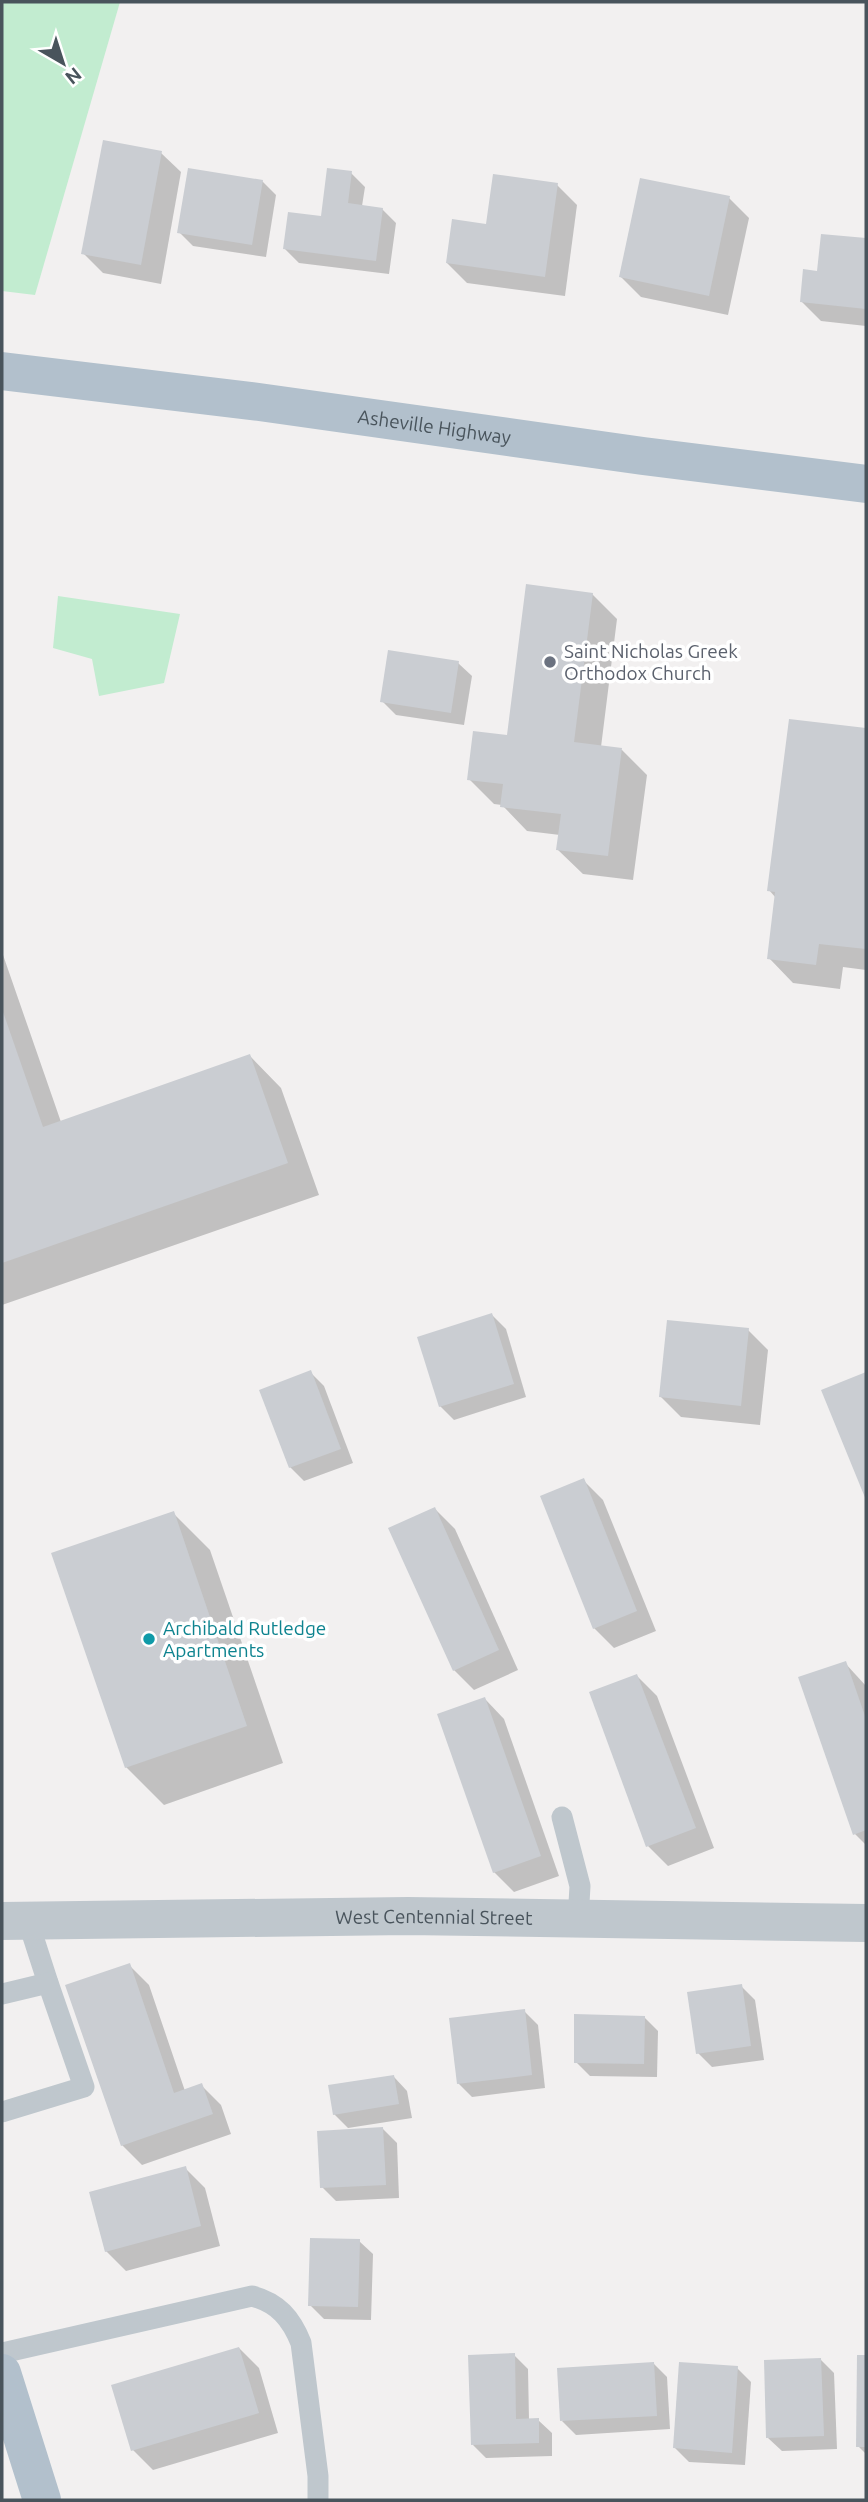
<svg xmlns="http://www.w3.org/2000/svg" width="868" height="2502" font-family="Ubuntu,sans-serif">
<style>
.green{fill:#c2ecd0}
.shadow{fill:#0003}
.building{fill:#cacdd2}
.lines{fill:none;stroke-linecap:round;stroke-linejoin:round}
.lane{stroke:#bfc7cd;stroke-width:21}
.street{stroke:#bfc7cd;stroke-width:38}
.primary{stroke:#b2c0cc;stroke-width:38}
.worship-dot{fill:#6b7280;stroke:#fff;stroke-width:2.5}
.culture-dot{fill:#0f9aa8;stroke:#fff;stroke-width:2.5}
.labels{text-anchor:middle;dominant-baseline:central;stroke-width:7;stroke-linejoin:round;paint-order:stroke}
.street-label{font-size:19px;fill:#49545c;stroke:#fff}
.worship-label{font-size:19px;fill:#5b616d;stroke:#fff;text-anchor:start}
.culture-label{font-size:19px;fill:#0d838f;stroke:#fff;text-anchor:start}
</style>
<rect width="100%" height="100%" fill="#f2f0f0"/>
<g class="green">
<path d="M2 2H120L35 295 2 291Z"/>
<path d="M58 596 180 614 164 683 99 696 92 659 53 648Z"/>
</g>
<g class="shadow">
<path d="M161 153 181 172 161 284 103 273 83 253Z"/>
<path d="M351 173 365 187 362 206 382 209 396 223 389 274 299 263 285 249 322 218Z"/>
<path d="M262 181 276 195 266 257 193 246 179 232Z"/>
<path d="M557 185 577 205 565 296 467 283 447 263 488 226Z"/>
<path d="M729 198 749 218 728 315 641 297 621 277Z"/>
<path d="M823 235 866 240V326L821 321 801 301 819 272Z"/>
<path d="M592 594 617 619 601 747 622 750 647 775 633 880 583 874 558 850 560 835 527 831 502 805 494 804 469 779 509 737Z"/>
<path d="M458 663 472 676 464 725 396 715 382 701Z"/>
<path d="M791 721 866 730V970L843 967 840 989 793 983 769 958 776 898 769 890Z"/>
<path d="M2 952 61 1122 250 1056 281 1088 319 1195 2 1305Z"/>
<path d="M492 1315 506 1329 526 1397 454 1420 440 1406Z"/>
<path d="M748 1330 768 1350 760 1425 681 1417 661 1397Z"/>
<path d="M310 1372 324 1386 353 1463 304 1481 290 1467Z"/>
<path d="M866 1374V1496L824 1391Z"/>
<path d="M583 1480 603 1500 656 1631 614 1648 594 1628Z"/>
<path d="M435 1509 455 1529 518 1670 474 1690 454 1670Z"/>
<path d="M173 1513 210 1550 283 1763 164 1805 126 1767Z"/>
<path d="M845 1663 866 1686V1845L855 1834Z"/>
<path d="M637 1676 657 1696 714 1848 668 1866 648 1846Z"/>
<path d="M485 1699 504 1719 559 1876 514 1892 494 1872Z"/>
<path d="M129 1965 149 1985 185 2091 201 2085 221 2105 231 2134 142 2165 122 2145Z"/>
<path d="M741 1986 755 2000 764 2060 712 2067 698 2053Z"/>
<path d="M524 2011 538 2025 545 2088 472 2097 458 2083Z"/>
<path d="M644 2017 658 2031 657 2077 590 2076 576 2062Z"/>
<path d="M394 2077 407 2091 412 2118 348 2128 334 2114Z"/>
<path d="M383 2129 397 2143 399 2198 336 2201 322 2187Z"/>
<path d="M185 2168 205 2188 220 2246 126 2271 106 2251Z"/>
<path d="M359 2241 373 2254 371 2320 324 2319 310 2305Z"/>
<path d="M239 2348 259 2368 278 2433 153 2470 133 2450Z"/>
<path d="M514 2355 528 2369 529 2420H538L552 2433V2456L486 2458 473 2445Z"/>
<path d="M859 2357H866V2454L858 2446Z"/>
<path d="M820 2359 834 2373 837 2449 782 2451 768 2438Z"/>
<path d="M653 2363 667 2377 670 2429 576 2435 562 2421Z"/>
<path d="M737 2368 751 2382 745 2465 689 2462 675 2448Z"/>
</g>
<g class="building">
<path d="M103 140 162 151 141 265 81 254Z"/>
<path d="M188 168 263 180 252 245 177 233Z"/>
<path d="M327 168 352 171 348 203 383 208 376 261 283 249 288 212 321 216Z"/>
<path d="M493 174 558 183 545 277 446 263 452 219 486 224Z"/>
<path d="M640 178 730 196 709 296 619 277Z"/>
<path d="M821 234 866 238V309L800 302 803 269 817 271Z"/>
<path d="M526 584 593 593 574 742 622 748 608 856 556 850 561 814 500 807 503 784 467 780 473 731 507 735Z"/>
<path d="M388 650 459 661 451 713 380 702Z"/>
<path d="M789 719 866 728V949L819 944 816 965 767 959 775 892 767 891Z"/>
<path d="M2 1009 43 1127 250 1054 288 1163 2 1263Z"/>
<path d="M492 1313 514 1384 439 1407 417 1337Z"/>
<path d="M667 1320 749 1328 741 1406 659 1397Z"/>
<path d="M311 1370 341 1449 289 1468 259 1390Z"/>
<path d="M866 1372V1500L821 1390Z"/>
<path d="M584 1478 637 1611 593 1629 540 1496Z"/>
<path d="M435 1507 499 1650 453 1671 388 1528Z"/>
<path d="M174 1511 247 1726 125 1768 51 1553Z"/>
<path d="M846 1661 866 1719V1830L853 1835 798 1677Z"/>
<path d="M637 1674 696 1828 646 1847 589 1692Z"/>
<path d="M485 1697 541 1856 493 1873 437 1714Z"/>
<path d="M130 1963 174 2093 202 2083 213 2114 121 2146 65 1985Z"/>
<path d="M742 1984 751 2046 696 2054 687 1992Z"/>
<path d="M525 2009 532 2075 457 2084 449 2018Z"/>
<path d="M574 2014 645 2016 644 2064 574 2063Z"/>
<path d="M394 2075 399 2104 333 2115 328 2085Z"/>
<path d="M383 2127 386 2185 320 2188 317 2131Z"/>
<path d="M186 2166 201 2226 105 2252 89 2192Z"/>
<path d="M310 2238 360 2239 358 2307 308 2306Z"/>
<path d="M239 2347 259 2413 131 2451 111 2385Z"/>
<path d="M515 2353 516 2419 539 2418V2443L471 2445 468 2355Z"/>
<path d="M857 2355H866V2447H856Z"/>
<path d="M821 2358 824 2436 766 2438 764 2360Z"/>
<path d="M654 2362 657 2416 560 2421 557 2368Z"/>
<path d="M679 2362 738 2366 732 2453 673 2448Z"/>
</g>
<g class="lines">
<g class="lane">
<path d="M562 1817 580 1886 578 1920"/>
<path d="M28 1921 48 1983"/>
<path d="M2 1994 48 1983 84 2087 2 2112"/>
<path d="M2 2353 252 2296C278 2303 291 2318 301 2343L318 2476V2500"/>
</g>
<path class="street" id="s1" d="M2 1921 408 1916 866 1923"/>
<g class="primary">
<path id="s2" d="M2 371 259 402 643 456 866 484"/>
<path d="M2 2373 42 2500"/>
</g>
</g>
<circle class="worship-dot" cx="550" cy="662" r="7"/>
<circle class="culture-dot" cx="149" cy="1639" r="7"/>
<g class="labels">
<g class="street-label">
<text stroke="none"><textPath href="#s2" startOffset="436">Asheville Highway</textPath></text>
<text stroke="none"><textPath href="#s1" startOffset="432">West Centennial Street</textPath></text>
</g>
<g class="worship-label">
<text x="564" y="651">Saint Nicholas Greek<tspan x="564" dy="22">Orthodox Church</tspan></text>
</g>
<g class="culture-label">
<text x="163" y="1628">Archibald Rutledge<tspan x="163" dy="22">Apartments</tspan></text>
</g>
</g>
<rect width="868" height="2502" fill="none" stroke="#49545c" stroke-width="7"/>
<g transform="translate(63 63) rotate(141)" stroke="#ffffff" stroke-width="5" paint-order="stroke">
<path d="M0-5L12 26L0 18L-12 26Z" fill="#49545c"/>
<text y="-10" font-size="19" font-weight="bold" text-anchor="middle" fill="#49545c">N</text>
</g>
</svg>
